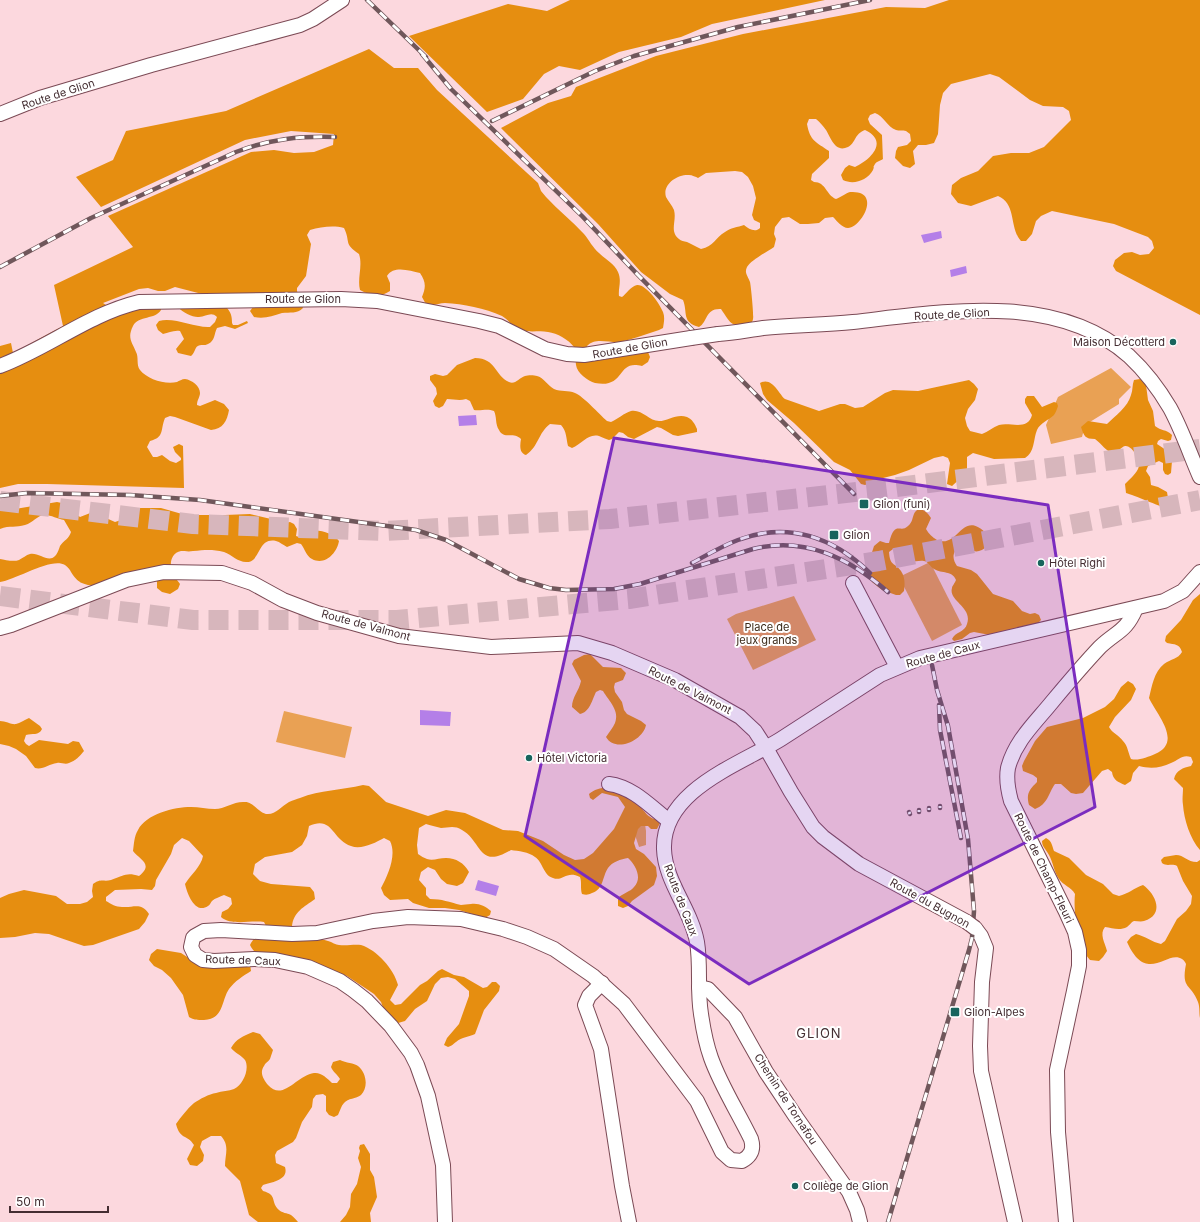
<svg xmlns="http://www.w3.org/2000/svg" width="1200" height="1222" font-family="Inter,sans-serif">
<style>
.green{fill:#e9a154}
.forest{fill:#e68e10;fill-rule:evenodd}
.water{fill:#b47fe8}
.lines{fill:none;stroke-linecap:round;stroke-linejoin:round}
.highway-tunnel{stroke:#d7b6bc;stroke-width:20;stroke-dasharray:20 10;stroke-linecap:butt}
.minor-casing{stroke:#7b4a55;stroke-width:16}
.minor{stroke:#fff;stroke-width:14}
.rail-casing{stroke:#70575b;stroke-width:4.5}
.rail{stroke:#fff;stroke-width:3;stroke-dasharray:9;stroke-linecap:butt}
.minor-bridge-casing{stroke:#7b4a55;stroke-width:16;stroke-linecap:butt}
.minor-bridge{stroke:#fff;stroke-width:14}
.marked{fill:#7b2cbf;fill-opacity:0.2;stroke:#7b2cbf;stroke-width:3;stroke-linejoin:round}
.poi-dot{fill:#18645d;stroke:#fff;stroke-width:1.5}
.labels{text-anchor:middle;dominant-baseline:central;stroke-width:4;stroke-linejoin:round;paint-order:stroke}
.street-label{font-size:11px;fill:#442e32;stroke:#fff}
.poi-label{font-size:11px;fill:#442e32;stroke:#fff;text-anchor:start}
.park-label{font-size:11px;fill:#3a2918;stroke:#fff}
.quarter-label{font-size:13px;letter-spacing:1px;fill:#442e32;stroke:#fff}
</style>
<rect width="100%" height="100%" fill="#fcd8de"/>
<g class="green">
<path d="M1111 368 1131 387 1119 399V404L1085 425 1082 437 1051 444 1046 425 1058 397Z"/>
<path d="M930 562 962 625 932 641 899 577Z"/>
<path d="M794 596 816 640 753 670 727 619 736 614Z"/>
<path d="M284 711 352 727 345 758 276 742Z"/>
<path d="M629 817 645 824 646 831V845L639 847Z"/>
</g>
<g class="forest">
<path d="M570 0H825L712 24 681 37 619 52 580 70 559 66 544 74 523 99 487 112 409 36 508 4 547 11Z"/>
<path d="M949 0H1200V315L1116 271 1113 266 1115 260 1124 253 1132 252 1140 255 1149 254 1154 248 1152 241 1148 237 1114 224 1052 211 1041 216 1036 221 1032 234 1026 241H1021C1009 228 1017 204 998 196L971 206 958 203 951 194 952 185 961 178 978 171 993 156 1011 153H1029L1044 147 1071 120 1069 111 1063 107 1043 106 1030 100 999 77 990 74 951 84 943 93 940 105 938 134 934 143 926 145H918L913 151 915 164 910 168 903 166 895 158 896 151 898 147 907 145 911 141 910 134 906 131C903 130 899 131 896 130 887 127 884 116 875 113L870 115 868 119 870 124 882 135C882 137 883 156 883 159 880 161 877 161 875 164 872 169 875 165 873 170 867 181 853 185 843 180L841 175 845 168 849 165 855 167C871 160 889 141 865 130 854 134 856 143 848 147 835 153 831 138 826 130 823 126 820 122 816 119H809L807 124C810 141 816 142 829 151V158L812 174 811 180 814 182C826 182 826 195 836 199 841 197 846 193 850 192 854 192 857 192 860 193 877 199 860 227 848 228 842 228 837 221 833 217L825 218 819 223 808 224H800L789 217 782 218 775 227 774 234 776 239 774 247C767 252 751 260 747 267 744 273 748 276 750 282 751 286 754 317 753 319 753 321 751 323 750 325 730 326 732 325 721 309 705 308 708 322 699 327 681 322 688 312 683 300L670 294 641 272 598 224 501 128 548 103 571 96 576 87 656 56 743 34 886 7 925 8ZM735 171 742 172 748 177 753 186 756 198 752 215 754 220 760 223V228C755 233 749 229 744 225 738 227 730 228 725 232 715 238 714 246 701 249 696 247 692 244 687 242 684 241 681 241 679 239 669 231 677 221 674 210 672 205 668 201 666 197 662 184 678 174 689 175 692 175 696 177 698 178L706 173Z"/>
<path d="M369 49 394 68H418L437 90 538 183 541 191 546 197C558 210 572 221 584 234 589 240 593 248 599 253 606 260 614 263 618 272 622 281 618 288 619 296L622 297C626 294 631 286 637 285 646 284 660 304 663 312 665 317 664 322 663 328L659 330C646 334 633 339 620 342 609 343 595 337 587 346L588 350H644L648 352 650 357 648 362 642 366C616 359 626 389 595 383 588 381 577 373 576 365 575 359 578 352 574 347 569 340 557 333 548 332 539 330 532 333 521 330 513 328 509 320 502 316 485 308 463 304 445 303 440 303 434 306 430 305 425 305 424 300 422 297 426 287 426 282 420 273 410 271 394 265 387 276L390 283V291C379 298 371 296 360 290 357 278 363 266 359 254 343 243 351 242 344 228 333 225 321 227 310 230L307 235 311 244 306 276 297 288V291L303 308C297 314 290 312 282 313 272 316 265 319 254 317L250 311 262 295 259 293 202 294 175 287 165 291H158L148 288 139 289 103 303 115 311 161 307V310C155 320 139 315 133 326 127 338 132 342 136 352 139 357 136 365 140 370 147 379 165 385 177 382 179 381 182 379 185 379 192 380 200 386 200 393 200 397 197 400 197 405L200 406 215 400 224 404 229 410C227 421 223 429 211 430L175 417 170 416 165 418C160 430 165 437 150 441L147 447 153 457H157L162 455 170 461 176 463 181 460V458L175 452 173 447 179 444 183 446 184 488 47 484H18L0 488V346L11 343 13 353 63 326 54 285 133 247 108 216 251 152 274 150 294 153 314 152 333 145 334 134 291 131 245 140 101 207 76 177 113 160 126 131 226 111Z"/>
<path d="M226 307C231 312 232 316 232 323L233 325H238L247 321 248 323 235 329 225 326 217 328C214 334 215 341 208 344 205 346 200 344 198 346 195 347 195 353 191 356L178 353 176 349 184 339 180 331C173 330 169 333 163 334L158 330 156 325 159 321C175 317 194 328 210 327L215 322 217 317C211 311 206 317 199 317 194 318 182 312 179 308Z"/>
<path d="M475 358C496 358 495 376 509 382 515 385 519 378 525 376 528 375 534 375 537 376 543 377 548 386 554 389 561 392 568 390 575 393 583 396 599 414 607 421L611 422C618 419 624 413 631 411 642 409 649 421 659 421 668 421 677 413 687 417 692 419 695 424 697 429V432L678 436 673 435 661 428 657 427 634 439 628 437 623 433 619 432 612 439 609 440C605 439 602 437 599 436 588 433 582 444 572 448L568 446C566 438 567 432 561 425L550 424C538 433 539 446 526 455 519 453 520 445 521 439 513 431 504 440 499 430 495 424 497 417 494 411 487 408 482 411 474 410L470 401 466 399C459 401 454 399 447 399L443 406 439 408 435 406 433 401 437 394 436 388 430 380V376L435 374 443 376 447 375 457 365Z"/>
<path d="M1140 379 1146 385 1148 400 1153 411 1155 426C1161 431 1166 429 1172 435L1171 440 1168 441 1161 439 1158 441 1157 444 1169 452 1172 461 1171 473 1168 475 1165 474 1163 470V463L1159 461 1148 466 1146 471 1150 477 1151 485 1158 487 1167 492 1169 504 1166 507C1162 508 1134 495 1126 493L1125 484C1129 480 1135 475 1138 469 1142 463 1133 445 1125 446 1121 447 1118 452 1114 454 1104 450 1103 445 1095 439 1085 439 1084 436 1081 427L1088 421 1107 424C1115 416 1128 407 1131 395 1133 390 1132 385 1134 380Z"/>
<path d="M969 380 974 384 978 389 975 400 968 409 965 418 967 426 970 431 982 434C988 432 993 427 999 425 1011 422 1028 431 1032 415L1025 403V399L1027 396H1034L1042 407 1054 402 1057 403 1058 406C1057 409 1056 412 1054 415 1049 420 1040 423 1037 430 1033 440 1035 452 1025 458L994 459 973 453 967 457V470L965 474 952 486 947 484 950 463 948 458 943 456 934 458 909 470 895 475 883 478 865 485 861 484 850 470 834 462 794 423 767 400 763 394 760 383C772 376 779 394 785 399L819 411 840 404H845L855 408 863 407 885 393 893 390 918 391Z"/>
<path d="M57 502 71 505 76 514 80 517 98 510 106 518 115 522 121 520 133 510 138 508H161L189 516 198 515H225L250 514 271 519 280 524 290 522 294 524 297 529 296 536 299 537C303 535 307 532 311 531 320 529 334 534 339 541 337 553 325 566 312 559 306 556 305 549 301 544L297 543 287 547C283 545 280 542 276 541 257 537 261 563 246 562 238 562 232 555 224 552 212 549 205 550 193 551 189 552 184 551 181 551 170 553 169 566 173 574 174 577 178 581 180 584L178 589 170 594 162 592 157 588V582L155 579 94 586C82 584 78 583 71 572 70 570 68 567 65 565 51 557 16 580 0 582V559C5 560 14 562 19 560 23 558 26 555 30 554 39 552 49 564 56 555 58 552 59 549 60 546 64 540 69 539 71 532L64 520C58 519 51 515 45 515 37 515 33 523 25 525 16 528 10 525 0 529V506L15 509Z"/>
<path d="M918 509C924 509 928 513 931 518L926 529C929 534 932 537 937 540 960 549 961 507 988 535L989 544C974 560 972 544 955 551 952 557 954 561 957 566L971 570 977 574 993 594 1013 601 1022 611 1030 614 1035 613 1039 615 1041 620 1038 623 990 635 974 632 970 633 962 639 954 641 952 639C955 632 965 632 967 624 973 607 948 601 952 588 952 586 955 583 956 580 952 570 942 574 934 569 930 567 929 562 924 561 918 560 912 563 905 561 901 555 902 549 893 549L889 552C890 567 895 562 901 571 905 577 905 584 904 591L900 595H896L882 590 872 582 866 571 874 546 880 541 886 543H889C895 519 900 534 908 526 913 522 912 517 915 512Z"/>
<path d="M1200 594V850C1190 839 1184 819 1183 805 1182 799 1183 794 1183 788L1174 779C1176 770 1183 768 1191 766L1193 762 1191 757C1182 754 1179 760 1171 763 1161 768 1150 769 1139 766L1133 773 1131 781 1125 785C1118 782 1113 780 1112 772L1108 769 1102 771 1083 793 1076 794 1071 793 1061 784H1055C1048 794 1048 804 1035 809L1029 805C1026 794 1029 790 1037 782V778L1033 775 1023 771 1022 766 1024 761 1035 741 1047 727 1083 718 1105 707 1114 699 1121 687 1128 681 1133 684 1136 689 1131 700 1115 717 1109 727C1112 733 1119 735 1123 741 1128 746 1128 753 1131 759 1138 761 1148 757 1155 754 1183 742 1157 715 1149 698 1152 686 1154 672 1164 664 1171 659 1178 659 1182 652 1179 643 1175 645 1167 643L1165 641 1166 636 1181 620 1193 600Z"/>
<path d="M590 654 603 667 621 668 626 673 623 680 615 683 614 687 615 692 622 702 624 710 627 714 641 721 646 725C643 741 615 753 606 737 609 732 613 728 615 723 620 711 609 701 603 691L600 690 596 692C592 700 590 712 580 714L572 707C572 697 579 691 581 681L572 664 574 660 584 655Z"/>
<path d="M29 718 40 726 42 729C39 736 32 733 26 735L24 741 26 744 29 746 39 740 68 744 73 741 79 742 84 751C80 756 75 761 69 763 65 765 61 762 57 763 49 764 43 770 35 768L26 756 16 749 9 746 0 744V721C6 721 12 725 16 724 20 723 24 720 29 718Z"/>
<path d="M363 785 369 786 386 802 428 816 446 810 465 813 503 830 518 831 543 841 564 855 575 860 584 859 593 853 614 829 625 807 618 797 602 793 593 800 590 798 589 794C596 788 607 786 616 789 621 791 632 800 637 804 646 811 646 818 659 820L660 823 657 829H651L648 826H641L638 829 634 843 636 849 644 854 656 867 657 876 654 885 632 901 628 906 623 908 618 906V898C623 893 630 892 634 887 643 878 635 864 628 858 621 859 612 862 608 868 602 877 604 889 592 893 588 895 586 895 582 894 580 888 582 882 580 877 566 870 563 882 553 878 543 875 543 862 535 857 529 852 518 851 511 850 478 870 482 841 462 830 454 825 448 828 441 828 436 827 430 825 426 824L419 828 417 845 418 854C421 856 424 858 427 859 433 861 439 858 446 858 456 858 464 863 469 872L463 883 457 886 447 884 441 879 435 870 428 867 421 872 419 880 426 888V895L430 899C442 899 449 902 461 905 464 905 467 904 471 904 479 903 485 906 491 911L490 915 485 918 459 910 445 908H429L413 903 408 899 390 900 384 895 381 888C388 875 397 855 390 841L384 838C375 843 361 850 351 846 332 840 333 815 309 826L307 836 302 845 292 852 265 857 255 864 253 874 260 881 271 884 310 887 314 892 315 899C304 907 293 912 292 927L300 937C309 938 319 938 328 941 332 942 336 945 339 945 347 946 354 944 361 945 377 950 394 969 398 985L390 1000 395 1005 401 1004 420 985 427 981 438 971 442 969 454 975 464 977 483 988 487 987 492 982H496L500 986 499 991 484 1010 475 1034C469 1037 462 1037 456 1042 453 1044 452 1046 448 1047L444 1045 447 1038 459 1024 469 996V991L455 979 448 977 441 978 435 984 427 1001 415 1009 405 1021 398 1023 392 1021 386 1015 381 1002 374 994 347 976 299 958 268 952C259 957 254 953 250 945 253 938 261 932 266 926L264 922C251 920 231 926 221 917L222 912 228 909 232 904 231 898 224 895C220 897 215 898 212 901 211 902 210 905 208 906 195 915 187 893 185 884 191 874 201 867 203 856L189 841 182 838 174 845 171 854 156 880 155 886 152 890 141 889 115 890 106 897V901C111 904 116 907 122 907 134 908 141 902 149 914L145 922 139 929 93 945 84 946 78 944 49 934 35 933 15 937 0 938V898L9 894 24 890 56 896 67 904H80L87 902 93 897 92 891 93 884C101 878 103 882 111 880 124 876 126 872 139 876 154 864 140 860 133 851 134 845 134 836 138 830 146 814 174 807 191 807 199 807 207 809 215 809 225 809 234 801 245 802 254 802 259 814 268 814 276 814 282 806 289 802 293 800 297 799 300 798 320 790 342 790 363 785Z"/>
<path d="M1046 838C1052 841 1052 846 1054 851L1069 858 1086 875 1103 884 1113 894 1119 896C1128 894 1134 888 1143 885 1156 894 1165 915 1144 921 1141 922 1137 921 1134 921 1131 922 1130 925 1127 927 1120 931 1112 928 1105 927 1099 934 1105 943 1107 951L1103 957 1099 961 1090 960C1078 947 1073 911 1075 894 1071 887 1063 885 1059 879 1054 872 1053 862 1049 855 1046 849 1042 847 1042 841Z"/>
<path d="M1176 855C1184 855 1187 862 1197 862L1200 860V1018C1199 1013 1200 1007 1198 1002 1191 983 1181 990 1186 964 1185 962 1184 960 1182 959 1167 949 1147 986 1127 942L1131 937 1136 934C1145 936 1152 942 1161 944L1165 941 1177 919 1186 911 1191 904 1192 896 1183 881 1177 866C1172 863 1167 867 1162 863L1161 860 1164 857Z"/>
<path d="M157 949 181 953 201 966 250 964 251 971C243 976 235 981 229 989 221 1001 224 1019 204 1020 197 1020 194 1020 189 1017L183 995 171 978 162 970 154 966 149 960 151 954Z"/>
<path d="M253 1032 260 1034 273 1050C272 1053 271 1056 270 1059 268 1062 265 1063 264 1066 259 1073 264 1080 268 1085 283 1102 297 1075 314 1073 321 1072 327 1078 332 1083H337L340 1079C337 1074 333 1072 331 1067L333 1062 340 1060C346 1063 354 1063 358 1066 366 1072 369 1087 361 1095 356 1099 348 1098 344 1103 341 1106 340 1111 338 1115L334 1117 329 1115 326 1111V1096L323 1094 316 1095 313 1099 312 1107 302 1122 296 1138 293 1142 277 1151 275 1155 276 1163 285 1167C289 1180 272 1182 263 1185L261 1188 263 1191C278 1195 270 1202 279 1210 282 1213 287 1213 291 1215 294 1217 296 1220 298 1222H258L249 1215 240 1181 225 1166C225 1154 230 1146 221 1136H211L202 1141 200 1147 204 1155 203 1161 197 1166 190 1165 187 1159 194 1145C187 1134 180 1140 176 1124 181 1117 187 1109 194 1103 200 1099 209 1094 216 1093 222 1091 229 1091 234 1089 243 1085 250 1069 245 1060 241 1055 235 1053 231 1048 236 1039 243 1036 253 1032Z"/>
<path d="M364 1144 370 1154V1170L374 1177 377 1197 370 1213 371 1222H340L346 1215 350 1207 351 1194 357 1184 361 1167 358 1158 360 1151 359 1148 360 1145Z"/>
</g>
<g class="water">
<path d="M941 231 942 238 924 243 921 235Z"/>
<path d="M966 266 967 273 951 277 950 270Z"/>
<path d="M476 415 477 425 459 426 458 416Z"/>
<path d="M420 710 451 712 450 726 420 725Z"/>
<path d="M478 880 499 886 496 896 475 890Z"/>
</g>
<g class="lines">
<g class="highway-tunnel">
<path d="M0 501 193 524 383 531 610 519 874 490 1200 449"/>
<path d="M0 596 193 620H397L629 599 879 561 1200 500"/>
</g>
<g class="minor-casing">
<g id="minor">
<path d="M0 114 40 98 151 65 300 25 313 19 342 0"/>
<path d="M718 334C733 333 748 330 763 328 793 325 823 325 853 322 942 312 1055 291 1129 356 1144 370 1160 391 1170 408 1182 430 1190 454 1200 477"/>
<path d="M0 366C48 348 89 314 139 302L341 299 377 301 479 321 499 326 545 349 567 354 584 355 691 338"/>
<path d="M853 583 897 667"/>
<path d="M0 628 11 625 126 580 164 572 222 573 252 583 283 600 317 613 399 636 491 647 578 643 612 653 675 680 740 717 755 731 766 748 791 792 813 827 823 837 859 864 967 922"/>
<path d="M609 784C633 787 651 807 669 821"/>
<path d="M975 928 981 936 986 948 982 982 980 1046 981 1071 1015 1222"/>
<path d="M602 983 589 996 585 1005 601 1049 622 1186 629 1222"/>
<path d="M699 987 708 989 735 1017 766 1072 796 1117 849 1192 857 1210 860 1222"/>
<path d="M445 1222 443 1165 428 1096 417 1065 411 1053 391 1026 367 1001 353 990 340 981 308 967 275 960 254 959 214 961 203 960 195 955 191 947 193 938 195 936 204 931 221 930 292 934 317 933 373 921 408 917 461 919 503 929 527 937 554 949 593 976 624 1004 697 1101 722 1152 731 1160 742 1161C751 1156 754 1149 751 1139 738 1112 721 1086 711 1058 706 1044 703 1028 701 1014 697 990 701 966 697 942 691 909 665 882 664 849 662 790 741 764 781 739 814 718 847 696 880 675L920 658 1164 601 1183 591 1200 572"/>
<path d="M1066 1222 1058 1132 1057 1070 1074 991 1079 966V950L1075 932 1066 912 1011 801C1008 790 1006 779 1008 768 1015 741 1035 723 1052 702 1067 684 1083 665 1100 647 1117 631 1126 632 1136 608"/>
</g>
</g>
<use href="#minor" class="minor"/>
<g class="rail-casing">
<g id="rail">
<path d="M367 0 426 57"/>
<path d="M422 54 451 89 582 216 638 275 854 494"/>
<path d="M492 121 595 71 634 56 738 27 870 0"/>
<path d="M0 267 91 218 236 152C270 139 299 136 335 137"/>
<path d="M0 496 27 493 130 495 200 500 416 530 446 540 519 579 549 588 566 590 614 589 640 584 753 549C805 536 849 558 888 592"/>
<path d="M692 563C707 555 722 546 738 540 788 521 833 537 870 573"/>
<path d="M939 705 940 730 961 838"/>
<path d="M940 806V808"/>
<path d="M929 808V810"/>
<path d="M919 810V812"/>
<path d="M909 812 910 814"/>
<path d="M888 1222 969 950 972 938 974 911 968 839 948 726 937 690 932 665"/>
</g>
</g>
<use href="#rail" class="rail"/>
<g class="minor-bridge-casing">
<g id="minor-bridge">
<path d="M691 338 718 334"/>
<path d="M967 922 975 928"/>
</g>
</g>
<use href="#minor-bridge" class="minor-bridge"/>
</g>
<path class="marked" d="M614 438 1048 505 1095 807 749 984 525 836Z"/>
<g class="poi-dot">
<circle cx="1173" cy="342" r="4"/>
<rect x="859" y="499" width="10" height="10" rx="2"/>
<rect x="829" y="530" width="10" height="10" rx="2"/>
<circle cx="1041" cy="563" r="4"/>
<circle cx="529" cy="758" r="4"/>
<rect x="950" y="1007" width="10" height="10" rx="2"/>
<circle cx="795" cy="1186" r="4"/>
</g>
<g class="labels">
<g class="street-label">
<text transform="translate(58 94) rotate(-18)">Route de Glion</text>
<text x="303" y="299">Route de Glion</text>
<text transform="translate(952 314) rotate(-3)">Route de Glion</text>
<text transform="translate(630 348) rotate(-10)">Route de Glion</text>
<text transform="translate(366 625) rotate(15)">Route de Valmont</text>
<text transform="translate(943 654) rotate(-15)">Route de Caux</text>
<text transform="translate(690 690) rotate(27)">Route de Valmont</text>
<text transform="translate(1044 868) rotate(64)">Route de Champ-Fleuri</text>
<text transform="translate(681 900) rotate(69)">Route de Caux</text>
<text transform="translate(930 903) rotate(29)">Route du Bugnon</text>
<text transform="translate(243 960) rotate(2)">Route de Caux</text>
<text transform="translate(786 1099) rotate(57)">Chemin de Tornafou</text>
</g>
<g class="poi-label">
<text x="1165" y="342" text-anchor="end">Maison Décotterd</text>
<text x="873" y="504">Glion (funi)</text>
<text x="843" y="535">Glion</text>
<text x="1049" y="563">Hôtel Righi</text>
<text x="537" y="758">Hôtel Victoria</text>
<text x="964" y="1012">Glion-Alpes</text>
<text x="803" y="1186">Collège de Glion</text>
</g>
<g class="park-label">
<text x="767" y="627">Place de<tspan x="767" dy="13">jeux grands</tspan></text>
</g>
<g class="quarter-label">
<text x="819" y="1033">GLION</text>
</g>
</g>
<path d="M10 1206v6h98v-6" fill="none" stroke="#442e32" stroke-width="2"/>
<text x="16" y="1206" font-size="12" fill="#442e32" stroke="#ffffff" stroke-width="3" paint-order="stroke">50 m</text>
</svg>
